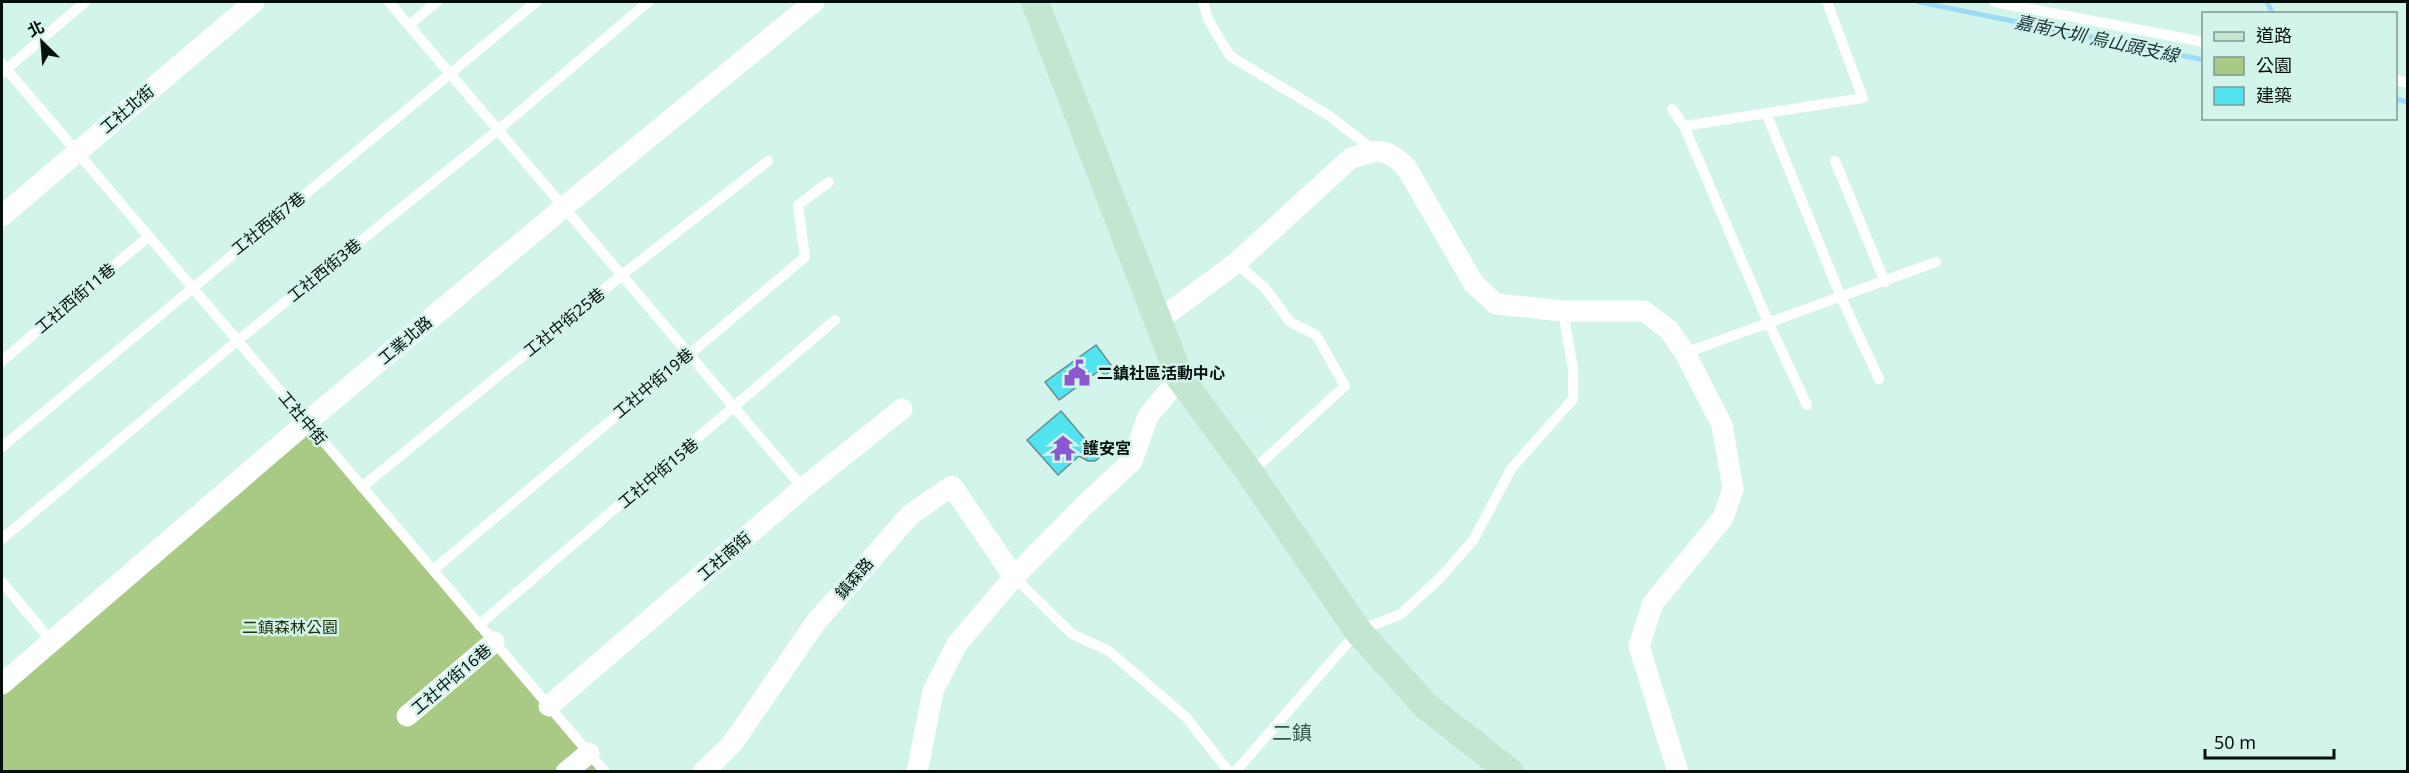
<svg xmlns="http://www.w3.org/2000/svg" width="2409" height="773" font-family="'Noto Sans','Noto Sans TC',sans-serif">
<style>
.green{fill:#a9ca85}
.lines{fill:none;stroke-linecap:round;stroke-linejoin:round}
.stream{stroke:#9ddbf6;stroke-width:5}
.building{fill:#51e4ee;stroke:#6b8b8e;stroke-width:1.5}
.lane{stroke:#fff;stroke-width:10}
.street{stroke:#fff;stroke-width:21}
.secondary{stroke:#c3e6d1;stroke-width:28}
.labels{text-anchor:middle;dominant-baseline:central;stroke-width:5;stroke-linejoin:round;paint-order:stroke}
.street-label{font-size:16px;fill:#050f0d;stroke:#d3f4eb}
.poi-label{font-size:16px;font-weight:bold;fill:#050f0d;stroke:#d3f4eb;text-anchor:start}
.park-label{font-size:16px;fill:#21300b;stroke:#d3f4eb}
.water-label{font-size:18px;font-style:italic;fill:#1d313a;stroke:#d3f4eb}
.quarter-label{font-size:20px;fill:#3a5750;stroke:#d3f4eb}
</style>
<rect width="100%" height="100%" fill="#d3f4eb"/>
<path class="green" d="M307 422 605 771H2V682Z"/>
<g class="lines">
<g class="stream">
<path d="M1919 2 2204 60"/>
<path d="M2267 2 2273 14"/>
<path d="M2396 99 2408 102"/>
</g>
</g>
<g class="building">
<path d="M1096 345 1114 369 1105 375 1100 370 1059 400 1045 382Z"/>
<path d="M1061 411 1100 457 1095 461H1088L1079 456 1058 475 1027 440Z"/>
</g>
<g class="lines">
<g class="lane">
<path d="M389 2 803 488"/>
<path d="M1203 2 1208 19 1230 56 1328 115 1375 151"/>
<path d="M1994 2 2204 42"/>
<path d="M409 25 437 2"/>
<path d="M2 64 605 772"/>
<path d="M2 73 85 2"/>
<path d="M2396 80 2408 83"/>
<path d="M1672 109 1684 126 1863 98 1827 2"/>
<path d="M1766 113 1841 297 1879 379"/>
<path d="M1684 126 1769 324 1807 405"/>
<path d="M1835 161 1885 282"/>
<path d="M1236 263 1265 288 1290 322 1316 335 1345 386 1250 473"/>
<path d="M1685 353 1936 262"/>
<path d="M2 361 149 236"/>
<path d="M2 447 536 2"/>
<path d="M362 487 622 275 768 161"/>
<path d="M2 539 237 341 498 130 648 2"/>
<path d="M433 570 805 257 798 205 829 182"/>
<path d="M1014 577 1072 634 1109 651 1186 717 1229 772"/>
<path d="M2 582 52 642"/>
<path d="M479 625 835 320"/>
<path d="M1235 772 1358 631 1401 614 1441 577 1474 539 1511 469 1573 399V369L1563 311"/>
</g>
<g class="street">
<path d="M2 216 254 2"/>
<path d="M1159 320 1236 263 1351 158C1379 150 1384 146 1406 167L1474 284 1496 304 1563 311H1644L1669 330 1685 353 1722 425 1733 489 1723 518 1653 603 1639 646 1678 772"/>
<path d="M2 684 307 422 564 207 814 2"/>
<path d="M549 706 803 488 902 409"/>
<path d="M407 716 494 642"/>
<path d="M566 772 589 753"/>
<path d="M703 772 732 744 816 622 910 515 952 486 1014 577"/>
<path d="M917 772 933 691 957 644 1014 577 1086 504 1132 461 1148 416 1180 378"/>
</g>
<path class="secondary" d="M1035 2 1180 378 1250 473 1358 631 1426 706 1510 772"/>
</g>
<defs>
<g id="civic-bare" transform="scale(2.07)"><path d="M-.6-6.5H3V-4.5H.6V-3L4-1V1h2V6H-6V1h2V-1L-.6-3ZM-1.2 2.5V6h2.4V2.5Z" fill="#8a58d1" stroke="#d3f4eb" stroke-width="2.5" paint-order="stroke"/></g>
<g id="temple-bare" transform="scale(2.07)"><path d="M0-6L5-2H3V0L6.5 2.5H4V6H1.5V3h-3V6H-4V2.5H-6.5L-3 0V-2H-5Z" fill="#8a58d1" stroke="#d3f4eb" stroke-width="2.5" paint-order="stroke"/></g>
</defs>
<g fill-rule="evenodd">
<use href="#civic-bare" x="1077" y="373"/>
<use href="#temple-bare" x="1063" y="448"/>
</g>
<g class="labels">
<g class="street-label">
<text transform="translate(127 109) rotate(-40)">工社北街</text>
<text transform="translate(268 223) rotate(-39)">工社西街7巷</text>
<text transform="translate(324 270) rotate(-39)">工社西街3巷</text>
<text transform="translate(75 298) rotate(-40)">工社西街11巷</text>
<text transform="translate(564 322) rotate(-39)">工社中街25巷</text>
<text transform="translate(405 340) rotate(-40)">工業北路</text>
<text transform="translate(653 383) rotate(-40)">工社中街19巷</text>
<text transform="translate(303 418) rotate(50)">工社中街</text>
<text transform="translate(658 473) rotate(-40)">工社中街15巷</text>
<text transform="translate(724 556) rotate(-41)">工社南街</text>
<text transform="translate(854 578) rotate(-49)">鎮森路</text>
<text transform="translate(451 679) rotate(-40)">工社中街16巷</text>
</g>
<g class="poi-label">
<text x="1097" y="373">二鎮社區活動中心</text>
<text x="1083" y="448">護安宮</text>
</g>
<g class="park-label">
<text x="290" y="627">二鎮森林公園</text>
</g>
<g class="water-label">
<text transform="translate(2097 38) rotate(12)">嘉南大圳 烏山頭支線</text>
</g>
<g class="quarter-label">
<text x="1292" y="732">二鎮</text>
</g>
</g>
<rect width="2409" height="773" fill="none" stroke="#050f0d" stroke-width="6"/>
<rect x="2202" y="12" width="195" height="108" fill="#d3f4eb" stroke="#819892" stroke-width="1.5"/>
<rect x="2214" y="32" width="30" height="9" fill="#c3e6d1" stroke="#819892" stroke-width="1.5"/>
<text x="2256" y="42" font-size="18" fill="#050f0d">道路</text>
<rect x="2214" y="57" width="30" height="18" fill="#a9ca85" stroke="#819892" stroke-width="1.5"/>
<text x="2256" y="72" font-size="18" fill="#050f0d">公園</text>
<rect x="2214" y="87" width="30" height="18" fill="#51e4ee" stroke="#819892" stroke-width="1.5"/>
<text x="2256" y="102" font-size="18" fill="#050f0d">建築</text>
<g transform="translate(42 42) rotate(335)" stroke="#d3f4eb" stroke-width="4.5" paint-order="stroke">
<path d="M0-4.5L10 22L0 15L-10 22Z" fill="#050f0d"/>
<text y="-9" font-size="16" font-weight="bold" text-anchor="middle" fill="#050f0d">北</text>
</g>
<path d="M2205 749v9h129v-9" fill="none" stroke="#050f0d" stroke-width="3"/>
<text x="2214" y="749" font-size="18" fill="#050f0d" stroke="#d3f4eb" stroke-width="4.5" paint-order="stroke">50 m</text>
</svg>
